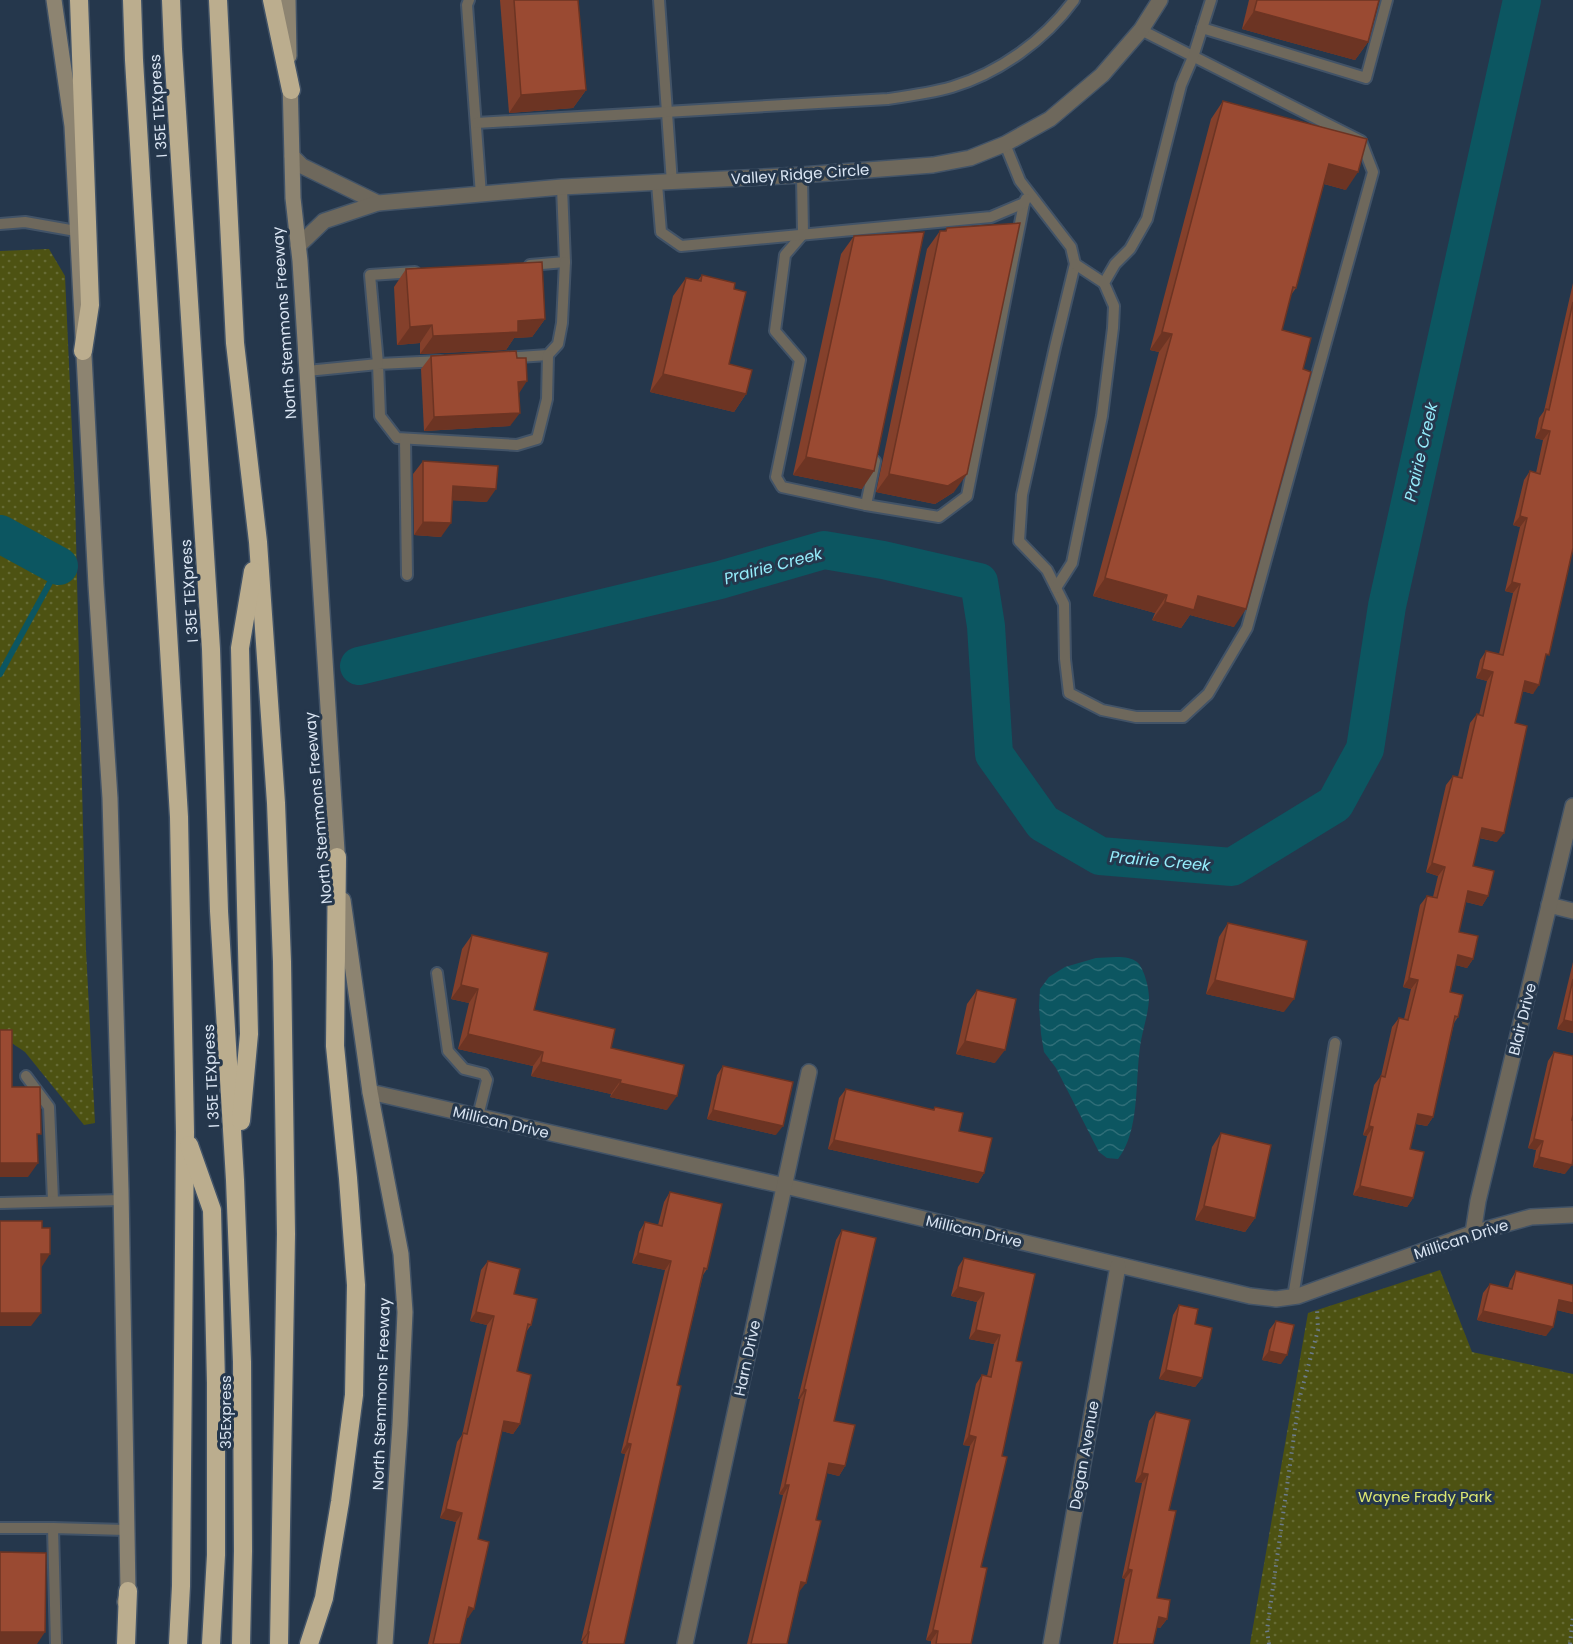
<svg xmlns="http://www.w3.org/2000/svg" width="1573" height="1644" font-family="Poppins,sans-serif">
<style>
.park{fill:url(#park-dots)}
.water{fill:url(#water-waves)}
.lines{fill:none;stroke-linecap:round;stroke-linejoin:round}
.stream{stroke:#0c5661;stroke-width:6}
.river{stroke:#0c5661;stroke-width:38}
.lane-casing{stroke:#425367;stroke-width:14}
.street-casing{stroke:#425367;stroke-width:18}
.secondary-casing{stroke:#425367;stroke-width:18}
.highway-casing{stroke:#425367;stroke-width:21}
.path{stroke:#6c7c8e;stroke-width:4;stroke-dasharray:1.5 4.5;stroke-linecap:butt}
.lane{stroke:#6e685c;stroke-width:10}
.street{stroke:#6e685c;stroke-width:15}
.secondary{stroke:#8d8471;stroke-width:15}
.highway{stroke:#bbad8e;stroke-width:18}
.wall{fill:#84402b}
.shaded-wall{fill:#6c3423}
.building{fill:#9a4a32;stroke:#6c3423;stroke-width:1.5}
.labels{text-anchor:middle;dominant-baseline:central;stroke-width:6;stroke-linejoin:round;paint-order:stroke}
.street-label{font-size:15px;fill:#dae5f3;stroke:#25374c}
.park-label{font-size:15px;fill:#dde871;stroke:#25374c}
.water-label{font-size:16px;font-style:italic;fill:#95ecfb;stroke:#25374c}
</style>
<defs>
<pattern id="park-dots" width="8" height="8" patternUnits="userSpaceOnUse" patternTransform="scale(1.5)"><rect width="8" height="8" fill="#4d5212"/><path d="M2 2h.1M6 6h.1" fill="none" stroke="#666b35" stroke-width="1.8" stroke-linecap="round"/></pattern>
<pattern id="water-waves" width="16" height="10" patternUnits="userSpaceOnUse" patternTransform="scale(1.5)"><rect width="16" height="10" fill="#0c5661"/><path d="M0 5q4-4 8 0t8 0" fill="none" stroke="#2f6e78"/></pattern>
</defs>
<rect width="100%" height="100%" fill="#25374c"/>
<g class="park">
<path d="M49 249 65 276 75 497 86 950 95 1123 84 1125 25 1052 0 1035V251Z"/>
<path d="M1440 1270 1472 1352 1573 1374V1644H1250L1308 1313Z"/>
</g>
<path class="water" d="M1096 958C1108 958 1127 954 1137 962 1144 968 1149 988 1149 997 1149 1013 1142 1031 1140 1047 1135 1082 1140 1131 1118 1159L1107 1158 1099 1152 1056 1068 1044 1052 1041 1034 1039 1006 1040 989 1049 977 1065 967Z"/>
<g class="lines">
<path class="stream" d="M0 674 59 566"/>
<g class="river">
<path d="M0 534 59 566"/>
<path d="M359 666 720 580 824 550 883 560 979 582 986 626 994 754 1043 823 1100 856 1232 867 1335 804 1365 749 1387 606 1522 0"/>
</g>
<g class="lane-casing">
<g id="lane">
<path d="M469 0 467 5 481 195"/>
<path d="M659 0 672 183"/>
<path d="M1202 28 1366 78 1387 0"/>
<path d="M476 123 888 99C909 96 931 93 952 87 999 73 1045 40 1074 0"/>
<path d="M1005 144 1020 181 1071 247 1075 264 1055 347 1022 495 1019 541 1047 570 1064 604 1065 659 1069 693 1102 710 1136 717H1183L1208 694 1247 628 1373 172 1361 141 1141 30"/>
<path d="M802 175 803 234 785 255 775 331 800 360 776 477 782 487 866 505 939 517 967 496 1024 203"/>
<path d="M657 184 661 232 681 246 991 217 1024 203 1026 199"/>
<path d="M0 224 25 222 76 231"/>
<path d="M1075 264 1104 283"/>
<path d="M530 265 565 262 562 187"/>
<path d="M504 358 548 355 558 344 562 323 565 262"/>
<path d="M441 361 378 364 380 416 397 438 517 445 537 439 547 399 548 355"/>
<path d="M307 371 378 364 370 275 415 272"/>
<path d="M405 439 407 575"/>
<path d="M866 505 875 461"/>
<path d="M1056 588 1072 563 1102 416 1113 328 1114 306 1104 283 1115 264 1130 249 1147 219 1181 85 1193 57 1211 0"/>
<path d="M437 973 448 1051 464 1069 484 1074 487 1080 478 1116"/>
<path d="M26 1076 49 1107 53 1200"/>
<path d="M0 1203 121 1200"/>
<path d="M1293 1297 1335 1043"/>
<path d="M0 1528H53"/>
<path d="M56 1644 53 1528 126 1530"/>
</g>
</g>
<g class="street-casing">
<g id="street">
<path d="M292 156 302 166 378 203"/>
<path d="M298 246 324 221 378 203 562 187 802 175 933 165 970 158 1005 144 1050 119 1102 75 1141 30 1160 0"/>
<path d="M1549 905 1573 911"/>
<path d="M370 1092 785 1186 1250 1296 1276 1299 1298 1296 1473 1233 1531 1217 1573 1215"/>
<path d="M1473 1233 1478 1201 1573 806"/>
<path d="M685 1644 809 1072"/>
<path d="M1051 1644 1118 1266"/>
</g>
</g>
<g class="secondary-casing">
<g id="secondary">
<path d="M54 0 72 126 96 585 110 798 121 1190 128 1591 125 1602"/>
<path d="M288 0 289 56"/>
<path d="M290 80 293 198 300 261 338 867"/>
<path d="M343 900 370 1092 401 1254 405 1312 400 1425 385 1644"/>
</g>
</g>
<g class="highway-casing">
<g id="highway">
<path d="M79 0 90 305 83 351"/>
<path d="M132 0 134 60 179 817 185 1132 181 1586 178 1644"/>
<path d="M171 0 173 49 211 649 219 911 235 1180 242 1362 243 1551 241 1644"/>
<path d="M218 0 235 343 258 542 276 803 282 962 286 1234 279 1644"/>
<path d="M272 0 291 90"/>
<path d="M241 1121 249 1034 240 648 253 571"/>
<path d="M189 1145 212 1210 216 1383V1555L211 1644"/>
<path d="M126 1644 128 1591"/>
<path d="M309 1644 324 1598 340 1502 354 1395 356 1285 348 1178 335 1046 337 857"/>
</g>
</g>
<g class="path">
<path d="M1269 1644 1267 1630 1299 1400 1318 1330 1317 1308"/>
<path d="M1570 1644 1573 1616"/>
</g>
<use href="#lane" class="lane"/>
<use href="#street" class="street"/>
<use href="#secondary" class="secondary"/>
<use href="#highway" class="highway"/>
</g>
<g class="wall">
<path d="M500 0H578L586 90 573 108 509 113Z"/>
<path d="M1249 0H1379L1368 42 1355 60 1242 29Z"/>
<path d="M1223 101 1346 190 1324 184 1296 288 1291 295 1282 330 1234 627 1190 615 1181 628 1152 620 1155 613 1093 596 1159 352 1150 350 1211 119Z"/>
<path d="M947 228 954 492 935 504 876 492 927 249 940 231H945Z"/>
<path d="M854 236 862 489 793 475 841 254Z"/>
<path d="M406 269 545 319 532 337 514 338 506 350 420 354V343L397 345 394 287Z"/>
<path d="M702 275 734 289 729 364 746 394 734 412 650 392 673 296 686 278 698 280Z"/>
<path d="M1573 283V548L1545 660 1533 694 1522 691 1515 723 1497 842 1479 838 1473 866 1488 896 1482 906 1466 902 1459 932 1473 959 1467 968 1456 965 1450 992 1458 1017 1454 1023 1433 1117 1427 1126 1416 1124 1410 1149 1413 1198 1407 1207 1353 1195 1367 1136 1363 1135 1374 1085 1381 1076 1392 1027 1399 1018 1404 1019 1411 989 1403 987 1420 905 1427 896 1433 897 1438 876 1426 872 1446 785 1453 776 1458 777 1470 723 1477 714 1479 715 1487 681 1476 678 1480 660 1486 651 1499 654 1513 593 1505 591 1520 527 1513 525 1524 480 1530 471 1536 473 1543 440 1535 438 1539 418 1544 411Z"/>
<path d="M431 356 519 393 510 426 424 431 421 369Z"/>
<path d="M423 461 487 502 452 500 441 537 414 535 413 474Z"/>
<path d="M1228 923 1284 1012 1206 994 1219 937Z"/>
<path d="M472 935 534 1010 611 1048 667 1110 610 1097 611 1094 531 1076 533 1066 458 1049 469 1003 451 999 462 949Z"/>
<path d="M1573 962V1033L1557 1029Z"/>
<path d="M977 990 995 1063 956 1054 967 1004Z"/>
<path d="M1554 1052 1572 1120 1565 1174 1533 1167 1536 1150 1528 1148 1548 1061Z"/>
<path d="M723 1066 776 1135 707 1119 717 1075Z"/>
<path d="M846 1089 933 1110 935 1107 959 1131 984 1173 978 1183 828 1149 839 1098Z"/>
<path d="M1221 1133 1255 1218 1245 1232 1195 1220 1212 1147Z"/>
<path d="M670 1192 707 1269 703 1275 677 1385 624 1644H582L583 1641H581L625 1454 621 1453 665 1270 632 1263 639 1232 645 1222 658 1225 664 1202Z"/>
<path d="M842 1230 834 1421 845 1466 839 1476 827 1473 787 1644H747L783 1495 779 1494 800 1399H798L836 1240Z"/>
<path d="M964 1258 1035 1274 1016 1361 1002 1456 981 1567 971 1644H931V1641L926 1640 970 1446 963 1445 976 1384 982 1375 987 1376 994 1344 969 1339 977 1302 951 1296 958 1267Z"/>
<path d="M488 1261 514 1294 531 1325 526 1332 517 1371 520 1424 513 1434 502 1431 478 1539 468 1618 467 1617 460 1644H428L456 1522 440 1518 457 1442 462 1435 487 1325 470 1321 481 1270Z"/>
<path d="M1516 1271 1573 1285V1314L1557 1310 1546 1336 1477 1320 1483 1293 1490 1284 1508 1288 1510 1281Z"/>
<path d="M1179 1305 1195 1324 1202 1378 1195 1387 1159 1379 1173 1315Z"/>
<path d="M1276 1321 1281 1364 1262 1360 1269 1330Z"/>
<path d="M1156 1412 1169 1510 1157 1598 1167 1619 1160 1628 1157 1627 1153 1644H1113L1125 1579 1122 1578 1142 1483 1135 1482 1149 1421Z"/>
</g>
<g class="shaded-wall">
<path d="M1254 11 1368 42 1355 60 1242 29Z"/>
<path d="M586 90 573 108 509 113 521 95Z"/>
<path d="M1329 164 1358 172 1346 190 1317 182Z"/>
<path d="M545 319 532 337 514 338 506 350 420 354 433 336 518 321Z"/>
<path d="M432 325 420 343 397 345 410 327Z"/>
<path d="M1162 332 1172 334 1159 352 1150 350Z"/>
<path d="M663 374 746 394 734 412 650 392Z"/>
<path d="M527 381 518 395V382Z"/>
<path d="M520 413 510 426 424 431 434 417Z"/>
<path d="M1541 429 1550 431 1543 440 1535 438Z"/>
<path d="M806 457 874 471 862 489 793 475Z"/>
<path d="M889 474H967L954 492 935 504 876 492Z"/>
<path d="M453 486 496 489 487 502 444 500Z"/>
<path d="M1520 516 1527 518 1520 527 1513 525Z"/>
<path d="M423 522 451 523 441 537 414 535Z"/>
<path d="M1105 578 1167 595 1155 613 1093 596Z"/>
<path d="M1512 582 1520 584 1513 593 1505 591Z"/>
<path d="M1198 596 1246 609 1234 627 1190 615 1181 628 1152 620 1165 602Z"/>
<path d="M1482 669 1493 672 1487 681 1476 678Z"/>
<path d="M1525 681 1539 685 1533 694 1518 690Z"/>
<path d="M1482 828 1504 833 1497 842 1476 837Z"/>
<path d="M1432 863 1445 867 1438 876 1426 872Z"/>
<path d="M1468 891 1488 896 1482 906 1462 901Z"/>
<path d="M1458 955 1473 959 1467 968 1452 964Z"/>
<path d="M1409 978 1418 980 1411 989 1403 987Z"/>
<path d="M1215 980 1294 999 1284 1012 1206 994Z"/>
<path d="M461 985 478 989 469 1003 451 999Z"/>
<path d="M1564 1020 1573 1022V1033L1557 1029Z"/>
<path d="M468 1034 543 1052 533 1066 458 1049Z"/>
<path d="M965 1041 1005 1050 995 1063 956 1054Z"/>
<path d="M541 1062 621 1080 611 1094 531 1076Z"/>
<path d="M620 1083 677 1096 667 1110 610 1097Z"/>
<path d="M713 1110 783 1126 776 1135 707 1119Z"/>
<path d="M1418 1114 1433 1117 1427 1126 1412 1123Z"/>
<path d="M1369 1126 1373 1127 1367 1136 1363 1135Z"/>
<path d="M1534 1139 1543 1141 1536 1150 1528 1148Z"/>
<path d="M834 1140 984 1173 978 1183 828 1149Z"/>
<path d="M1539 1157 1572 1165 1565 1174 1533 1167Z"/>
<path d="M0 1163H38L28 1177H0Z"/>
<path d="M1360 1186 1413 1198 1407 1207 1353 1195Z"/>
<path d="M1204 1206 1255 1218 1245 1232 1195 1220Z"/>
<path d="M638 1253 671 1261 665 1270 632 1263Z"/>
<path d="M41 1254H50L41 1268Z"/>
<path d="M958 1287 984 1293 977 1302 951 1296Z"/>
<path d="M1559 1300 1573 1303V1314L1552 1309Z"/>
<path d="M1483 1311 1553 1327 1546 1336 1477 1320Z"/>
<path d="M476 1312 494 1316 487 1325 470 1321Z"/>
<path d="M0 1313H41L31 1326H0Z"/>
<path d="M976 1330 1000 1335 994 1344 969 1339Z"/>
<path d="M1269 1351 1287 1355 1281 1364 1262 1360Z"/>
<path d="M1166 1370 1202 1378 1195 1387 1159 1379Z"/>
<path d="M804 1389 806 1390 800 1399H798Z"/>
<path d="M504 1421 520 1424 513 1434 498 1430Z"/>
<path d="M969 1435 976 1437 970 1446 963 1445Z"/>
<path d="M627 1443 631 1444 625 1454 621 1453Z"/>
<path d="M829 1463 845 1466 839 1476 823 1472Z"/>
<path d="M1142 1473 1148 1474 1142 1483 1135 1482Z"/>
<path d="M785 1485H789L783 1495 779 1494Z"/>
<path d="M446 1509 462 1513 456 1522 440 1518Z"/>
<path d="M1128 1569 1132 1570 1125 1579 1122 1578Z"/>
<path d="M801 1582 806 1583 799 1592Z"/>
<path d="M469 1607 474 1609 468 1618 462 1616Z"/>
<path d="M1159 1617 1167 1619 1160 1628 1152 1626Z"/>
<path d="M933 1630 938 1631 931 1641 926 1640Z"/>
<path d="M0 1632H45L37 1644H0Z"/>
<path d="M588 1632H589L583 1641H581Z"/>
</g>
<g class="building">
<path d="M514 0H578L586 90 521 95Z"/>
<path d="M1257 0H1379L1368 42 1254 11Z"/>
<path d="M1223 101 1367 139 1358 172 1329 164 1296 288 1293 287 1282 330 1311 338 1303 369 1311 372 1246 609 1198 596 1194 610 1165 602 1167 595 1105 578 1172 334 1162 332Z"/>
<path d="M1020 223 967 474 948 486 889 474 940 231H946L947 228Z"/>
<path d="M924 232 874 471 806 457 854 236Z"/>
<path d="M542 262 545 319 518 321V332L433 336 432 325 410 327 406 269Z"/>
<path d="M702 275 735 283 734 289 746 292 729 364 752 370 746 394 663 374 686 278 701 281Z"/>
<path d="M1573 302V548L1549 655 1546 654 1539 685 1525 681 1515 723 1527 726 1504 833 1482 828 1473 866 1494 871 1488 896 1468 891 1459 932 1478 936 1473 959 1458 955 1450 992 1463 995 1458 1017 1455 1016 1433 1117 1418 1114 1410 1149 1424 1152 1413 1198 1360 1186 1373 1127 1369 1126 1381 1076 1385 1077 1399 1018 1408 1020 1418 980 1409 978 1427 896 1437 898 1445 867 1432 863 1453 776 1462 778 1477 714 1483 716 1493 672 1482 669 1486 651 1503 655 1520 584 1512 582 1527 518 1520 516 1530 471 1540 474 1550 431 1541 429 1546 409 1549 410Z"/>
<path d="M516 351 517 358H526L527 381 518 382 520 413 434 417 431 356Z"/>
<path d="M423 461 498 466 496 489 453 486 451 523 423 522Z"/>
<path d="M1228 923 1307 941 1294 999 1215 980Z"/>
<path d="M472 935 548 953 534 1010 615 1029 611 1048 684 1065 677 1096 620 1083 621 1080 541 1062 543 1052 468 1034 478 989 461 985Z"/>
<path d="M1573 979V1022L1564 1020Z"/>
<path d="M977 990 1016 999 1005 1050 965 1041Z"/>
<path d="M0 1030H12V1087H40L41 1134H37L38 1163H0Z"/>
<path d="M1554 1052 1573 1056V1115L1572 1120H1573V1159L1572 1165 1539 1157 1543 1141 1534 1139Z"/>
<path d="M723 1066 793 1082 783 1126 713 1110Z"/>
<path d="M846 1089 934 1110 935 1107 963 1113 959 1131 992 1138 984 1173 834 1140Z"/>
<path d="M1221 1133 1271 1145 1255 1218 1204 1206Z"/>
<path d="M670 1192 722 1204 707 1269 704 1268 677 1385 681 1386 624 1644H587L589 1632H588L631 1444 627 1443 671 1261 638 1253 645 1222 662 1226Z"/>
<path d="M0 1221H42V1228H50V1254H41V1313H0Z"/>
<path d="M842 1230 876 1238 834 1421 855 1425 845 1466 829 1463 816 1520 821 1521 806 1583 801 1582 787 1644H751L789 1485H785L806 1390 804 1389Z"/>
<path d="M964 1258 1035 1274 1016 1361 1022 1362 1002 1456 1007 1457 981 1567 987 1568 971 1644H936L938 1631 933 1630 976 1437 969 1435 982 1375 991 1377 1000 1335 976 1330 984 1293 958 1287Z"/>
<path d="M488 1261 520 1269 514 1294 537 1299 531 1325 528 1324 517 1371 531 1375 520 1424 504 1421 478 1539 489 1542 474 1609 469 1607 460 1644H433L462 1513 446 1509 463 1433 467 1434 494 1316 476 1312Z"/>
<path d="M1516 1271 1573 1285V1303L1559 1300 1553 1327 1483 1311 1490 1284 1512 1289Z"/>
<path d="M1179 1305 1198 1309 1195 1324 1212 1328 1202 1378 1166 1370Z"/>
<path d="M1276 1321 1294 1325 1287 1355 1269 1351Z"/>
<path d="M1156 1412 1190 1420 1169 1510 1176 1511 1157 1598 1170 1600 1167 1619 1159 1617 1153 1644H1117L1132 1570 1128 1569 1148 1474 1142 1473Z"/>
<path d="M0 1552 46 1553 45 1632H0Z"/>
</g>
<g class="labels">
<g class="street-label">
<text transform="translate(158 106) rotate(-94)">I 35E TEXpress</text>
<text transform="translate(800 174) rotate(-4)">Valley Ridge Circle</text>
<text transform="translate(284 323) rotate(-94)">North Stemmons Freeway</text>
<text transform="translate(189 591) rotate(-94)">I 35E TEXpress</text>
<text transform="translate(318 808) rotate(-95)">North Stemmons Freeway</text>
<text transform="translate(1522 1019) rotate(-76)">Blair Drive</text>
<text transform="translate(211 1076) rotate(-93)">I 35E TEXpress</text>
<text transform="translate(501 1122) rotate(13)">Millican Drive</text>
<text transform="translate(974 1231) rotate(13)">Millican Drive</text>
<text transform="translate(1461 1239) rotate(-18)">Millican Drive</text>
<text transform="translate(747 1358) rotate(-78)">Harn Drive</text>
<text transform="translate(381 1394) rotate(-88)">North Stemmons Freeway</text>
<text transform="translate(225 1412) rotate(-90)">35Express</text>
<text transform="translate(1084 1455) rotate(-80)">Degan Avenue</text>
</g>
<g class="park-label">
<text x="1425" y="1496">Wayne Frady Park</text>
</g>
<g class="water-label">
<text transform="translate(1421 452) rotate(-77)">Prairie Creek</text>
<text transform="translate(773 566) rotate(-15)">Prairie Creek</text>
<text transform="translate(1160 861) rotate(5)">Prairie Creek</text>
</g>
</g>
</svg>
